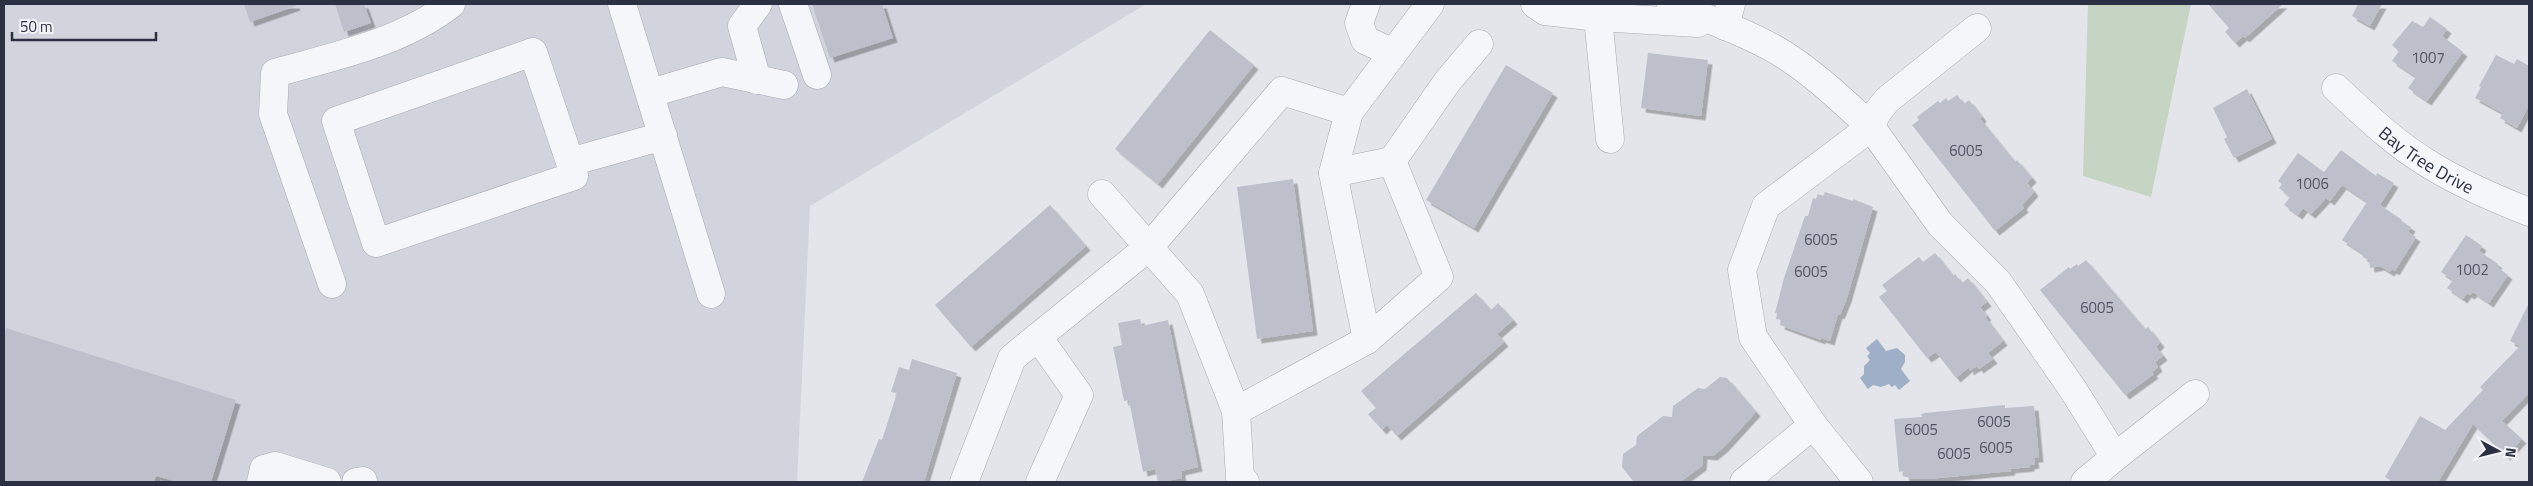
<svg xmlns="http://www.w3.org/2000/svg" width="2533" height="486" font-family="'Titillium Web',sans-serif">
<style>
.built{fill:#d1d4dc}
.green{fill:#c6d4c4}
.water{fill:#9fafc8}
.building{fill:#bdc0ca;filter:url(#shadow)}
.lines{fill:none;stroke-linecap:round;stroke-linejoin:round}
.minor-casing{stroke:#a8abb4;stroke-width:29}
.minor{stroke:#f5f6f9;stroke-width:28}
.labels{text-anchor:middle;dominant-baseline:central;stroke-width:4.5;stroke-linejoin:round;paint-order:stroke}
.number-label{font-size:15px;fill:#505564}
.street-label{font-size:18px;fill:#2b3142;stroke:#f2f4f8}
</style>
<defs>
<filter id="shadow"><feDropShadow dx="4.5" dy="4.5" stdDeviation="0" flood-color="#0004"/></filter>
</defs>
<rect width="100%" height="100%" fill="#e3e5ea"/>
<path class="built" d="M4 4H1146L810 206 797 482H4Z"/>
<path class="green" d="M2088 4H2191L2151 197 2083 176Z"/>
<path class="water" d="M1877 339 1886 351 1897 348 1905 355V362L1901 369 1910 381 1899 390 1895 385 1892 387 1889 384 1881 387 1873 385 1868 389 1860 378 1864 374V366L1870 360 1867 356 1870 353 1866 348Z"/>
<g class="building">
<path d="M244 4H295L296 6 250 22Z"/>
<path d="M335 4H364L371 23 344 32Z"/>
<path d="M812 4H882L893 38 830 58Z"/>
<path d="M2208 4H2283L2245 38 2243 36 2235 43 2225 32 2229 28Z"/>
<path d="M2358 4H2382L2370 26 2352 16Z"/>
<path d="M2430 17 2447 29 2442 36 2463 52 2427 101 2408 88 2416 77 2392 61 2399 51 2392 45 2412 21 2423 27Z"/>
<path d="M1210 30 1254 65 1158 184 1115 149Z"/>
<path d="M1648 53 1708 60 1701 116 1641 108Z"/>
<path d="M2496 55 2514 64 2517 59 2529 66V105L2517 128 2500 118 2503 113 2475 98 2481 87 2479 86Z"/>
<path d="M1506 65 1553 93 1474 228 1426 200Z"/>
<path d="M2247 89 2272 139 2234 158 2224 139 2227 137 2213 108Z"/>
<path d="M1957 95 1964 104 1969 100 1982 117 1980 119 2015 162 2017 160 2032 178 2027 183 2034 192 2022 205 2024 208 1995 231 1912 125 1919 120 1917 117 1938 101 1940 103 1946 98 1948 101Z"/>
<path d="M2341 150 2376 176 2377 173 2394 183 2380 205 2402 220 2401 221 2411 227 2408 232 2416 237 2395 271 2392 269 2390 272 2380 266 2370 268 2369 260 2363 257 2362 253 2342 240 2367 202 2342 185 2330 201 2326 198 2311 214 2303 208 2298 215 2284 205 2290 197 2279 188 2282 184 2278 181 2298 153 2324 172Z"/>
<path d="M1293 179 1313 331 1257 339 1237 187Z"/>
<path d="M1825 192 1853 201V199L1873 207 1847 298 1840 315 1838 314 1830 341 1821 338V340L1780 325 1781 320 1776 319 1777 313H1775L1784 278 1805 216H1808L1813 198 1816 199 1818 194 1823 196Z"/>
<path d="M1050 205 1086 246 971 347 935 305Z"/>
<path d="M2466 235 2482 246 2479 251 2498 264 2496 266 2508 275 2489 303 2473 292 2470 295 2467 293 2463 299 2447 288 2453 280 2441 272Z"/>
<path d="M1935 253 1953 276 1955 274 1962 283 1968 278 1987 302 1980 307 1987 316 1985 317 2003 341 1988 353 1993 359 1979 369 1977 366 1969 371V367L1956 378 1936 352 1927 358 1879 297 1887 291 1882 285 1919 257 1923 262Z"/>
<path d="M2086 260 2145 329 2148 327 2160 343 2156 347 2163 356 2155 362 2158 367 2152 372 2154 374 2125 395 2040 290 2069 267 2070 269 2077 264 2078 266Z"/>
<path d="M1476 293 1491 310 1498 303 1513 320 1497 334 1504 342 1397 436 1387 425 1382 430 1368 414 1376 408 1361 391Z"/>
<path d="M2529 303V393L2502 421 2522 439 2506 456 2473 424 2438 482H2393L2385 477 2420 416 2445 430 2483 390 2480 387 2520 346 2510 341Z"/>
<path d="M1140 319 1142 326 1168 320 1198 467 1181 471 1182 478 1161 482H1158L1155 469 1143 472 1129 400 1124 401 1113 347 1122 345 1118 323Z"/>
<path d="M6 328 236 400 211 482H178L156 476 154 482H4V337Z"/>
<path d="M912 359 957 373 924 482H862L879 439 882 440 897 393 891 392 899 367 909 370Z"/>
<path d="M1720 377 1727 378 1756 412 1723 448 1713 456 1703 455 1702 466 1680 482H1634L1622 467 1623 454 1636 445 1637 436 1663 416 1672 417 1673 406 1698 388 1705 389Z"/>
<path d="M2005 405V408L2034 406 2039 458H2034L2035 464 2030 465V467L2010 469 2011 471 1928 479H1909V477H1905L1904 471 1899 472 1894 419 1922 417 1921 414 1925 413Z"/>
</g>
<g class="lines">
<g class="minor-casing">
<g id="minor">
<path d="M622 4 711 294"/>
<path d="M793 4 817 75"/>
<path d="M1366 4 1359 23 1365 40 1393 53"/>
<path d="M1535 4 1545 11 1598 17 1698 23"/>
<path d="M1671 4C1707 19 1757 36 1789 58 1819 78 1845 103 1871 127L1766 206 1742 270 1753 337 1813 425 1744 482"/>
<path d="M1598 17 1610 139"/>
<path d="M1725 26 1731 4"/>
<path d="M1977 28 1887 100 1876 114 1871 127 1940 224 1998 282 2072 388 2115 457 2085 482"/>
<path d="M757 80 742 26 758 4"/>
<path id="s1" d="M2336 88C2366 116 2396 145 2432 166 2463 185 2496 199 2529 212"/>
<path d="M651 93 722 72 784 85"/>
<path d="M1392 161 1447 82 1479 44"/>
<path d="M570 162 574 176 376 243 336 121 533 52 570 162 663 136"/>
<path d="M1333 173 1392 161 1439 277 1367 340"/>
<path d="M1102 194 1190 294 1236 411 1367 340 1333 173 1349 112"/>
<path d="M332 284 273 114 275 73C335 56 401 43 451 4"/>
<path d="M1038 337 1079 395 1040 482"/>
<path d="M1236 411 1240 478 1245 482"/>
<path d="M1813 425 1859 482"/>
<path d="M2115 457 2195 394"/>
<path d="M261 482 264 469 275 466 327 482"/>
<path d="M356 482 363 481"/>
<path d="M964 482 1012 358 1150 246 1282 91 1349 112 1430 4"/>
</g>
</g>
<use href="#minor" class="minor"/>
</g>
<g class="labels">
<g class="number-label">
<text x="2428" y="57">1007</text>
<text x="1966" y="150">6005</text>
<text x="2312" y="183">1006</text>
<text x="1821" y="239">6005</text>
<text x="2472" y="269">1002</text>
<text x="1811" y="271">6005</text>
<text x="2097" y="307">6005</text>
<text x="1994" y="421">6005</text>
<text x="1921" y="429">6005</text>
<text x="1996" y="447">6005</text>
<text x="1954" y="453">6005</text>
</g>
<g class="street-label">
<text stroke="none"><textPath href="#s1" startOffset="116">Bay Tree Drive</textPath></text>
</g>
</g>
<rect width="2533" height="486" fill="none" stroke="#2b3142" stroke-width="10"/>
<g transform="translate(2498 451) rotate(97)" stroke="#f2f4f8" stroke-width="4" paint-order="stroke">
<path d="M0-4L9 19L0 12L-9 19Z" fill="#2b3142"/>
<text y="-8" font-size="14" font-weight="bold" text-anchor="middle" fill="#2b3142">N</text>
</g>
<path d="M12 32v8h144v-8" fill="none" stroke="#2b3142" stroke-width="2.5"/>
<text x="20" y="32" font-size="15" fill="#2b3142" stroke="#f2f4f8" stroke-width="4" paint-order="stroke">50 m</text>
</svg>
